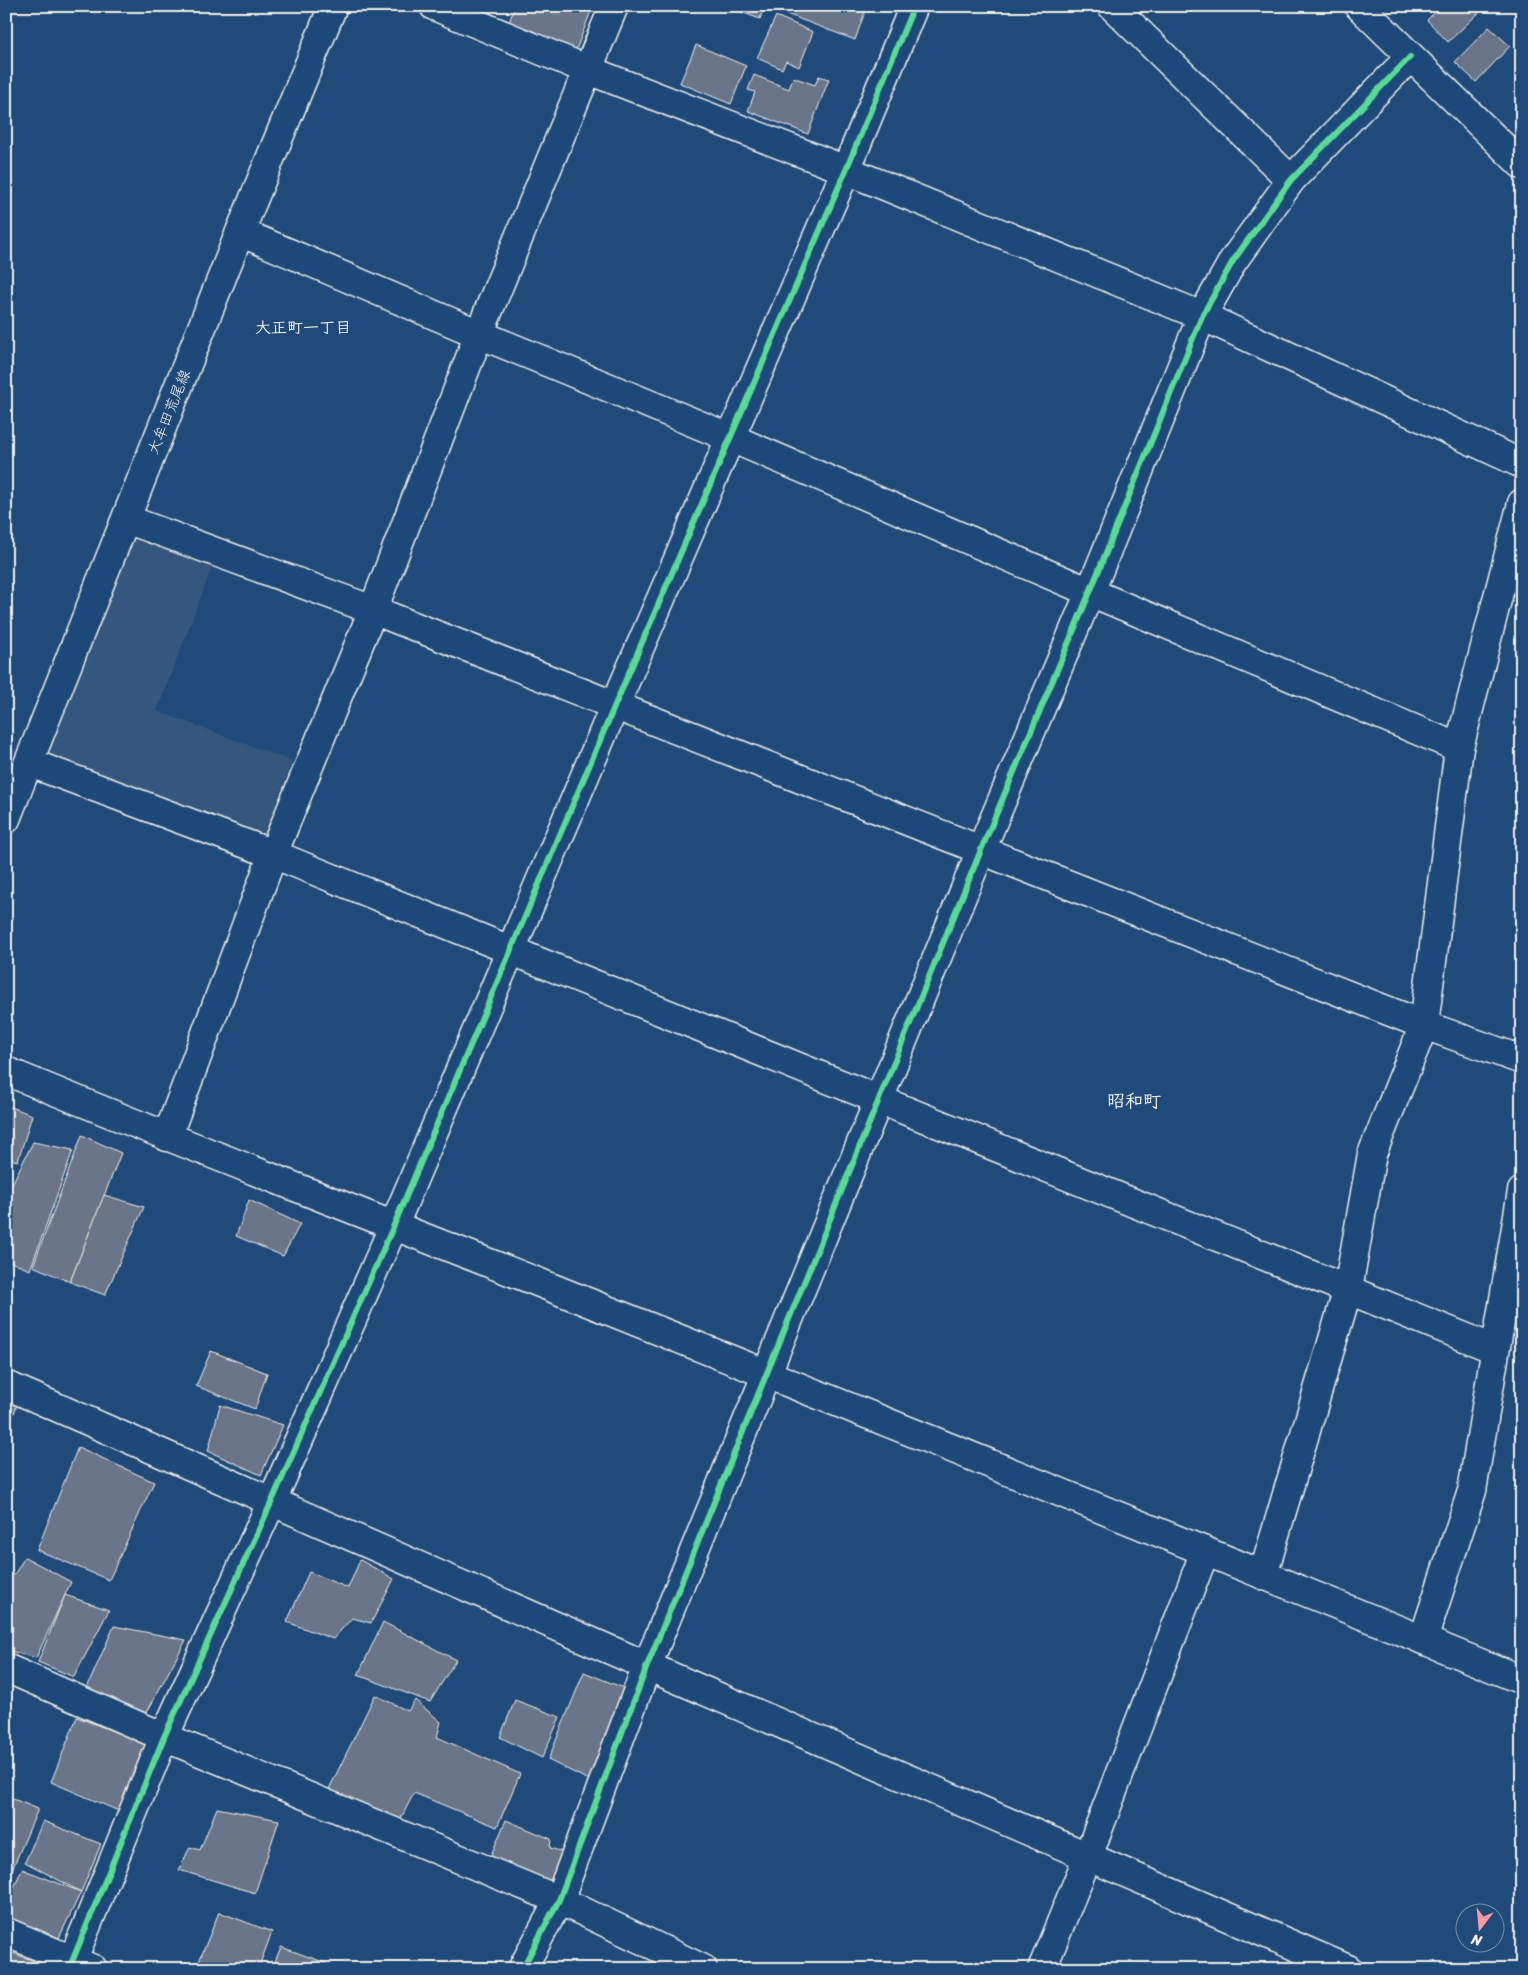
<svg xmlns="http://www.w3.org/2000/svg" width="1528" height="1975" font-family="Sriracha,'Klee One',sans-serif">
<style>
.built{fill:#36577f}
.building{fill:#6b758a;stroke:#f4f1e8}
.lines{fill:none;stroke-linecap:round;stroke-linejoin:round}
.street-casing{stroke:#f4f1e8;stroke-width:31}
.secondary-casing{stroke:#f4f1e8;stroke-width:31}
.street{stroke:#1f4a7a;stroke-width:28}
.secondary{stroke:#1f4a7a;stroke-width:28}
.cycleway-casing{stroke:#1f4a7a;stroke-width:9}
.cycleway{stroke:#5adb95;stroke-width:6}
.labels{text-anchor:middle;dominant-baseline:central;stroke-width:5;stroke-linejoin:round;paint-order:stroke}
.street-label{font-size:15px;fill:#f4f1e8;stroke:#1f4a7a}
.neighbourhood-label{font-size:16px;font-weight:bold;fill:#f4f1e8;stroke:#1f4a7a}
.quarter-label{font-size:18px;font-weight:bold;fill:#f4f1e8;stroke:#1f4a7a}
</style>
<rect width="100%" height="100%" fill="#1f4a7a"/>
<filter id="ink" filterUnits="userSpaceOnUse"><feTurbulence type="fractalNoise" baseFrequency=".02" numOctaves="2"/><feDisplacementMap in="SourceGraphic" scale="10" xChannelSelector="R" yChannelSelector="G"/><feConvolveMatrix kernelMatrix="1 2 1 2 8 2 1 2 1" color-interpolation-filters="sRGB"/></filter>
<g filter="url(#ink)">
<path class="built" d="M132 535 213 565 157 711 292 761 263 839 42 757Z"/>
<g class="building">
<path d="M515 6H593L576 50 508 25Z"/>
<path d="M725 6H764L760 19Z"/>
<path d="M778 6H867L855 40 776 10Z"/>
<path d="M1441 6H1486L1448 42 1427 20Z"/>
<path d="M776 16 813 32 799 67 786 61 782 69 757 58Z"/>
<path d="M1489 27 1510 46 1476 82 1455 62Z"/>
<path d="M696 45 746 66 731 104 680 83Z"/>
<path d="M754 75 789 89 793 77 815 85 819 76 829 79 808 134 748 111 755 92 748 90Z"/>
<path d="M6 1105 32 1115 18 1161 6 1158Z"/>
<path d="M82 1135 121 1153 70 1282 33 1266Z"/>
<path d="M33 1142 73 1150 30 1270 6 1260V1196Z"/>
<path d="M104 1195 144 1207 105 1295 70 1282Z"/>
<path d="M249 1200 300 1224 283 1256 236 1236Z"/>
<path d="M211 1351 267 1373 255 1409 196 1386Z"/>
<path d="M6 1402 17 1405 6 1435Z"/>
<path d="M220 1405 283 1425 261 1475 208 1451Z"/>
<path d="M78 1447 154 1482 109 1580 37 1550Z"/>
<path d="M25 1557 71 1582 36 1658 6 1650V1571L14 1575Z"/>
<path d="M360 1560 394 1579 371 1623 352 1618 333 1639 287 1622 309 1572 348 1588Z"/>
<path d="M65 1595 109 1610 74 1677 38 1662Z"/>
<path d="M383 1622 456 1660 430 1702 358 1675Z"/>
<path d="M114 1626 186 1640 145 1716 86 1690Z"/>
<path d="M584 1672 631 1691 591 1781 548 1760Z"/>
<path d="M375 1695 408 1711 415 1700 441 1722 437 1737 520 1774 497 1827 414 1793 399 1822 329 1789Z"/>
<path d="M515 1700 560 1717 542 1758 500 1737Z"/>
<path d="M77 1717 149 1745 121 1812 51 1782Z"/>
<path d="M6 1796 38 1809 6 1884Z"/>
<path d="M217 1808 279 1820 255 1893 179 1870 190 1847 200 1850Z"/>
<path d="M506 1820 551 1839 550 1848 563 1852 550 1891 488 1862Z"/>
<path d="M43 1821 101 1844 81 1892 25 1862Z"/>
<path d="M22 1869 81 1892 59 1938 6 1916V1905Z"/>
<path d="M219 1912 272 1932 258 1969H210L198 1964Z"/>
<path d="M281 1947 326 1963 324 1969H272Z"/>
<path d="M6 1950 41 1964 39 1969H6Z"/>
</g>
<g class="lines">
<g class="street-casing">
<g id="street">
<path d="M434 6 588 70 846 170 1202 316 1522 464"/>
<path d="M1112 6 1291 180"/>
<path d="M1359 6 1522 165"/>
<path d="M240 232 479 334 731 438 1090 592 1459 748"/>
<path d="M126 519 373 610 1424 1025 1522 1060"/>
<path d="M30 763 273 854 1494 1349"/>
<path d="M167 1137 273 854 373 610 479 334 614 6"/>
<path d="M6 1385 647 1666 1348 1969"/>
<path d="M1263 1575 1348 1289 1372 1154 1424 1025 1459 748 1522 503"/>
<path d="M1423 1640 1472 1491 1522 1191"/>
<path d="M6 1668 164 1737 559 1900 703 1969"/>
<path d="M6 1932 93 1969"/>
<path d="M69 1969 164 1737 272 1501 394 1225"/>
<path d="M522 1969 559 1900 647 1666 981 850 1090 592 1202 316 1233 261 1291 180 1410 57"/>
<path d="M1042 1969 1088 1856 1205 1551"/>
</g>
</g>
<g class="secondary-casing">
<g id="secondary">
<path d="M6 819 240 232 333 6"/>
<path d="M6 1071C183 1144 362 1213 540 1283 868 1414 1195 1546 1522 1680"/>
<path d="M394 1225 615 705 846 170 914 6"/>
</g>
</g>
<use href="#street" class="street"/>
<use href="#secondary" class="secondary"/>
<g class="cycleway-casing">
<g id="cycleway">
<path d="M69 1969 164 1737 272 1501 394 1225 615 705 846 170 914 6"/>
<path d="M522 1969 559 1900 647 1666 981 850 1090 592 1202 316 1233 261 1291 180 1410 57"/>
</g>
</g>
<use href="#cycleway" class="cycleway"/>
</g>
</g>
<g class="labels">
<g class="street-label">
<text transform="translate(169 412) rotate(-68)">大牟田荒尾線</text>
</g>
<g class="neighbourhood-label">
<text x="303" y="327">大正町一丁目</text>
</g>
<g class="quarter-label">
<text x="1134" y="1101">昭和町</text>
</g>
</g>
<rect width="1528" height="1975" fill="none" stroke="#1f4a7a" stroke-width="25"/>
<rect x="12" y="12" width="1503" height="1950" fill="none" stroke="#f4f1e8" stroke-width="2" filter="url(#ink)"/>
<g transform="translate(1480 1928) rotate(196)"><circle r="24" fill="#1f4a7a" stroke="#748da6"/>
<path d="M0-4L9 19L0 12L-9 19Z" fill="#ff9aa2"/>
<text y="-8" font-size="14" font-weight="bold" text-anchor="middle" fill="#f4f1e8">N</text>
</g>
</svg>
